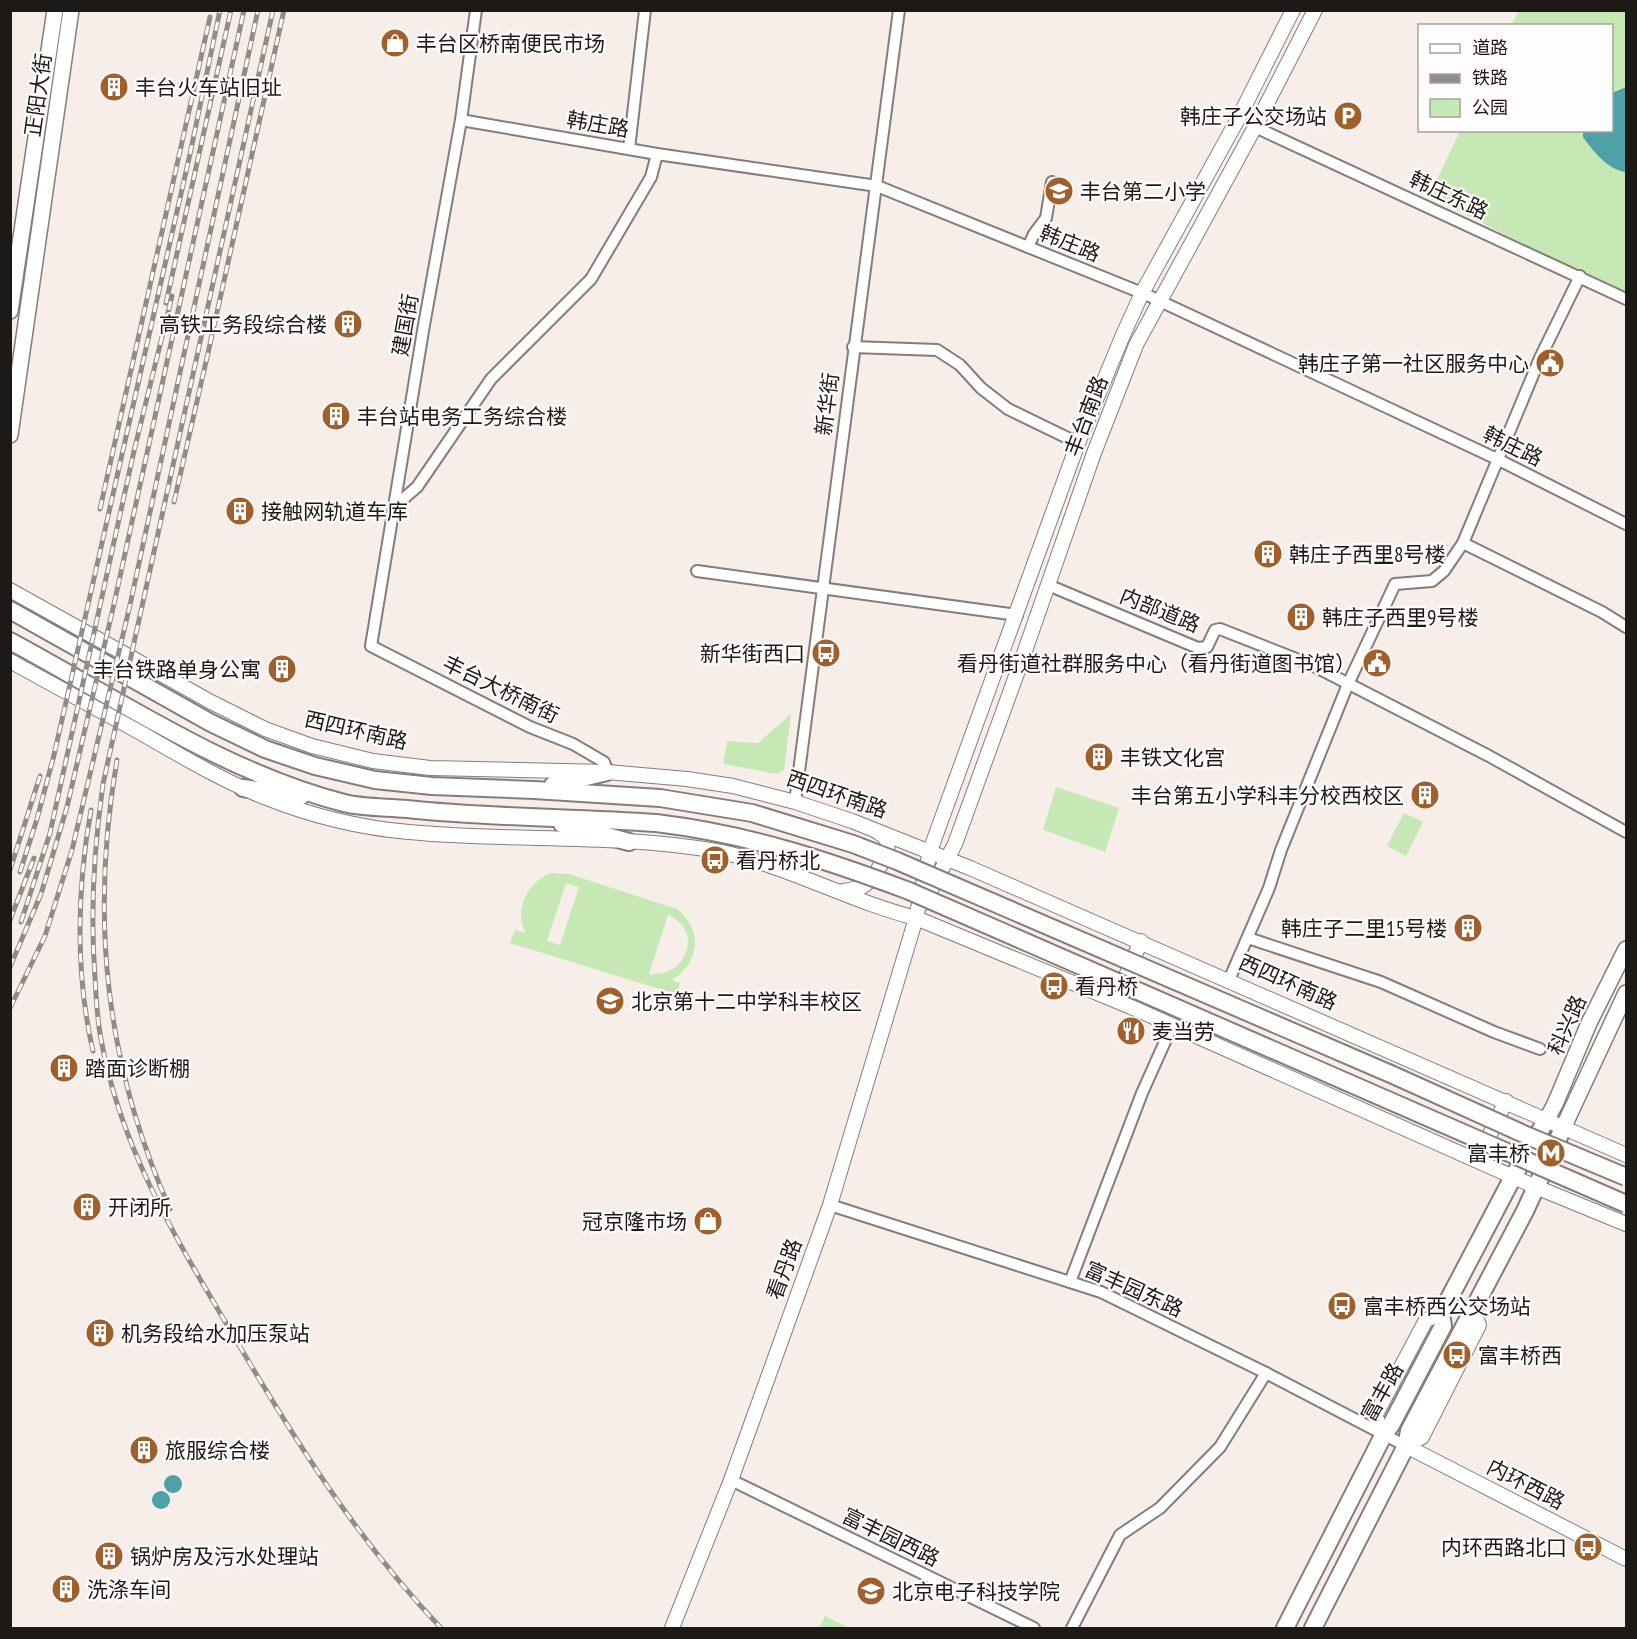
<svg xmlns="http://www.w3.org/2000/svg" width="1637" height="1639" font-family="'PT Sans Narrow','Noto Sans SC',sans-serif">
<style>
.green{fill:#c6e8b5;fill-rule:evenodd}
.water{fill:#4da1a7}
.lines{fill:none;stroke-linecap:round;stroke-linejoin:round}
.minor-casing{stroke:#867d78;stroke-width:14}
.tertiary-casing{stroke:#867d78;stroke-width:16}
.secondary-casing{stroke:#867d78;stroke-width:18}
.primary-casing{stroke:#867d78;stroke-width:20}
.trunk-casing{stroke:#867d78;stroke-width:20}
.minor{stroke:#fff;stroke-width:10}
.tertiary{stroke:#fff;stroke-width:14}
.secondary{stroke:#fff;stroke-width:15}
.primary{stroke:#fff;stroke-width:16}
.trunk{stroke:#fff;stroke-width:16}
.rail-casing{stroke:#928c88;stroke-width:5}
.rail{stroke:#fffdfc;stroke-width:3;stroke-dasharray:9;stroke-linecap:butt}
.trunk-bridge-casing{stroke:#867d78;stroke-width:20;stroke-linecap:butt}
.trunk-bridge{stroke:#fff;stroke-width:16}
.labels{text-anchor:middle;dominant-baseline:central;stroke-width:4.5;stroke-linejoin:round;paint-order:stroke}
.poi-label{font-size:21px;fill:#1c1917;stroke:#fffdfc;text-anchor:start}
.street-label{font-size:21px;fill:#1c1917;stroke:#fffdfc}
</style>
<rect width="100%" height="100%" fill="#f8eee9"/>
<g class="green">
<path d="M1519 11H1626V296L1429 196 1460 131 1612 130V26L1511 25Z"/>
<path d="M791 714 784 770 777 774 723 764 727 741 758 743Z"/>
<path d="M1056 787 1119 808 1105 852 1043 830Z"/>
<path d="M1404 813 1423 822 1406 856 1387 846Z"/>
<path d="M552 873 569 874 677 909C703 929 700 963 672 980L680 983 676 994 510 943 515 930 526 933C513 911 528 880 552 873ZM566 883 579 887 560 945 547 941ZM668 915C705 931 686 978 649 974Z"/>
<path d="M825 1616 849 1628H819Z"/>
</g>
<g class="water">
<path d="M1626 87V172C1608 170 1593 151 1583 137V131L1612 130V93Z"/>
<circle cx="173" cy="1484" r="9"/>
<circle cx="161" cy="1500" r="9"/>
</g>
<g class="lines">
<g class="minor-casing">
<g id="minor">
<path d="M476 10 461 120 424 325 371 646 530 727 573 744 604 762 607 772"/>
<path d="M461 120 657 154 877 186 1147 295 1497 459 1626 524"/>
<path d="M1255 127 1626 299"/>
<path d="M629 149 645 10"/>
<path d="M1028 247 1034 234 1046 218 1052 182"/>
<path d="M853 347 937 350 960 365 981 388 1008 409 1078 443"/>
<path d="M395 506 417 487 491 379 591 279 651 177 657 154"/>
<path d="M1463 543 1602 612 1626 627"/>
<path d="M697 571 1017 615"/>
<path d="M1048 585 1198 648 1207 647 1215 630 1220 629 1314 666 1489 756 1626 832"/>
<path d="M795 802 899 10"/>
<path d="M1248 938 1381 982 1494 1032 1540 1049"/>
<path d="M1229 980 1269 888 1281 850 1348 684 1395 584 1432 581 1444 571 1463 543 1540 358 1580 276"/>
<path d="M830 1205 1101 1292 1266 1373 1406 1446"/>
<path d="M1070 1282 1142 1093 1172 1026"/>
<path d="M731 1480 1034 1628"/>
<path d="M1072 1628 1120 1535 1160 1508 1220 1447 1266 1373"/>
</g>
</g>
<g class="tertiary-casing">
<g id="tertiary">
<path d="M10 590 211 702 265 729 312 746 373 761 430 768 607 772 687 779 733 786 795 802 852 821 970 868 1626 1155"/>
<path d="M10 661C54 685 97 709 141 733 181 756 221 780 264 797 309 815 361 828 409 832 511 842 615 833 716 851 785 864 848 901 916 918L1131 1007 1536 1187 1626 1224"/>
<path d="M843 891C851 890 860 889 866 884 874 878 891 852 887 841 885 836 880 834 876 831"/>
<path d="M924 903 955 844 1020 665 1094 453 1136 345 1255 127 1315 10"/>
<path d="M1119 992 1141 941"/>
<path d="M1482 1151 1506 1101"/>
<path d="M1384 1434 1375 1416 1426 1320 1441 1314"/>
<path d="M1406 1446 1626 1559"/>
<path d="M1406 1446 1422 1437 1479 1325 1473 1311"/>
<path d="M672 1628 731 1480 830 1205 916 918 930 851 1078 443 1123 335 1142 293 1239 117 1293 10"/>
</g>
</g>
<g class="secondary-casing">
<g id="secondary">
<path d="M10 311 55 10"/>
<path d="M10 435 71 10"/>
<path d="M1547 1119 1555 1104 1589 1023 1626 949"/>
<path d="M1564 1126 1626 993"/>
</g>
</g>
<g class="primary-casing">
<g id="primary">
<path d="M1285 1628 1384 1434 1391 1425 1443 1326 1441 1314 1513 1177 1547 1119"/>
<path d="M1313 1628 1406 1446 1409 1431 1525 1211 1564 1126"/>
</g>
</g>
<g class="trunk-casing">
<g id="trunk">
<path d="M10 610 211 723 265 749 315 766 375 780 432 786 534 790 660 798"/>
<path d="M10 641C118 699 224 772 344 803 364 808 387 807 407 809 490 818 573 817 656 823"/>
<path d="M553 785 607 772"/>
<path d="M243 788 301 796"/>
<path d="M562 824 629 842"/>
</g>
</g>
<use href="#minor" class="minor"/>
<use href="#tertiary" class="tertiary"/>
<use href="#secondary" class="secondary"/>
<use href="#primary" class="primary"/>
<use href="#trunk" class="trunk"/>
<g class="rail-casing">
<g id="rail">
<path d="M273 10 103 784C94 848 90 912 95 977 96 998 97 1018 101 1039 120 1148 178 1242 233 1335 294 1439 358 1541 441 1628"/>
<path d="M166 303 231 10"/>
<path d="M174 502 208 353 284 10"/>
<path d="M100 509 210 17"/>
<path d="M117 760C90 917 105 1063 170 1209"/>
<path d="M91 810C77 888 75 973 93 1051"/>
<path d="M10 870 40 776"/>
<path d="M20 872 37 819 54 755 190 154 220 10"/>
<path d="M10 920 34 858"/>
<path d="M21 922 50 833 134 451 172 296"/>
<path d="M10 967 41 894 67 807 114 604 244 10"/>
<path d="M10 1008 45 936 72 850 130 605 258 10"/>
</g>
</g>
<use href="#rail" class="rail"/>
<g class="trunk-bridge-casing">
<g id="trunk-bridge">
<path d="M660 798 752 813 853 844 897 861 1393 1075 1528 1136 1626 1177"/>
<path d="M656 823C747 834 824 859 909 891L1626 1204"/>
</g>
</g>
<use href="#trunk-bridge" class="trunk-bridge"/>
</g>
<defs>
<g id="shop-disc" transform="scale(1.5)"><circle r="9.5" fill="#a15f2b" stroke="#fffdfc"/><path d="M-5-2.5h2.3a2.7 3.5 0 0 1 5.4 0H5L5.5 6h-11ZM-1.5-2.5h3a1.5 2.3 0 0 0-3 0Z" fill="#fff"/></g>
<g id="building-disc" transform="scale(1.5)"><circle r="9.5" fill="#a15f2b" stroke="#fffdfc"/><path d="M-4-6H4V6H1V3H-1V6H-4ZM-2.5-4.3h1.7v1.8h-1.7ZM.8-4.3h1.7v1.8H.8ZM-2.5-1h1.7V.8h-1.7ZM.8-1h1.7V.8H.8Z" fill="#fff"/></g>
<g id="parking-disc" transform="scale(1.5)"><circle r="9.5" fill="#a15f2b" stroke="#fffdfc"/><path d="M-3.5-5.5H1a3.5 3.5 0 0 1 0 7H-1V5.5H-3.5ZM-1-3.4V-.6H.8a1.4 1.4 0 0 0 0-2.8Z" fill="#fff"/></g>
<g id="school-disc" transform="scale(1.5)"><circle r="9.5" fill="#a15f2b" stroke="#fffdfc"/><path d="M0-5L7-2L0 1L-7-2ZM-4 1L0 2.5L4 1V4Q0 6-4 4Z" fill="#fff"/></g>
<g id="civic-disc" transform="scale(1.5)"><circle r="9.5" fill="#a15f2b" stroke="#fffdfc"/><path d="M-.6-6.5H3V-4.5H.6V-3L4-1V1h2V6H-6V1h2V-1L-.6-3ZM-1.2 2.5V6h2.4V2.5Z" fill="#fff"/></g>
<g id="bus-disc" transform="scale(1.5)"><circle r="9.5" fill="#a15f2b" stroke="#fffdfc"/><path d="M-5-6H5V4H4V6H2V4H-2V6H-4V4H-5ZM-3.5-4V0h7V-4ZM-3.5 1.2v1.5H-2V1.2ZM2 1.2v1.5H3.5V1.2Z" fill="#fff"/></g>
<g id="restaurant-disc" transform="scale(1.5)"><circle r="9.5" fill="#a15f2b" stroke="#fffdfc"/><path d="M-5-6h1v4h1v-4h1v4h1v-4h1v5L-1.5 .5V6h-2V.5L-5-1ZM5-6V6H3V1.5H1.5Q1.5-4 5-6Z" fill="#fff"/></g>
<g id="metro-disc" transform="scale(1.5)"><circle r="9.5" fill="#a15f2b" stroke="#fffdfc"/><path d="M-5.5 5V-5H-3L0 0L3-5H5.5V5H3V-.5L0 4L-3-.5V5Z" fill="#fff"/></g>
<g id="university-disc" transform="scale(1.5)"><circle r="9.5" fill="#a15f2b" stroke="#fffdfc"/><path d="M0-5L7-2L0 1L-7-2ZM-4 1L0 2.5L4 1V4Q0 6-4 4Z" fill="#fff"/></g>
</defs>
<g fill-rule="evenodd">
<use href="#shop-disc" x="395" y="43"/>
<use href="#building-disc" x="114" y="87"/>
<use href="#parking-disc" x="1348" y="116"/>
<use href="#school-disc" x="1059" y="191"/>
<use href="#building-disc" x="348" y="324"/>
<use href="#civic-disc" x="1550" y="363"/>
<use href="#building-disc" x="336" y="416"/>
<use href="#building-disc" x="240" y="511"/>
<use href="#building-disc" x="1268" y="554"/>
<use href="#building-disc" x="1301" y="617"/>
<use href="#bus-disc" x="826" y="653"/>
<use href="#civic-disc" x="1377" y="663"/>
<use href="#building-disc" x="282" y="669"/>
<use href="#building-disc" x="1099" y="757"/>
<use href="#building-disc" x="1425" y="795"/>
<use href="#bus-disc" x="715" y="860"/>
<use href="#building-disc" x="1468" y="928"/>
<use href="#bus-disc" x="1054" y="986"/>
<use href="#school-disc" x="610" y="1001"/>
<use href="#restaurant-disc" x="1131" y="1031"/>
<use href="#building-disc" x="64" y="1068"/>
<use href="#metro-disc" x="1551" y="1153"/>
<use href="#building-disc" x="87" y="1207"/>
<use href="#shop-disc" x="708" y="1221"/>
<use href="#bus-disc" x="1342" y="1306"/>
<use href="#building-disc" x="100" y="1333"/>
<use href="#bus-disc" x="1457" y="1355"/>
<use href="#building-disc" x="144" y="1450"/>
<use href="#bus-disc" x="1588" y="1547"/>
<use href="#building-disc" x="109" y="1556"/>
<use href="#building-disc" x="66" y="1589"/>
<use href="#university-disc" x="871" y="1591"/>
</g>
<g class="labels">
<g class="poi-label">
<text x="416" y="43">丰台区桥南便民市场</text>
<text x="135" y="87">丰台火车站旧址</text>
<text x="1327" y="116" text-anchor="end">韩庄子公交场站</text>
<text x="1080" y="191">丰台第二小学</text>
<text x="327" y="324" text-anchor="end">高铁工务段综合楼</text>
<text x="1529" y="363" text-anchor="end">韩庄子第一社区服务中心</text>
<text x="357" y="416">丰台站电务工务综合楼</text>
<text x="261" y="511">接触网轨道车库</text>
<text x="1289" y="554">韩庄子西里8号楼</text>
<text x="1322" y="617">韩庄子西里9号楼</text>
<text x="805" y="653" text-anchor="end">新华街西口</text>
<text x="1356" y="663" text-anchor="end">看丹街道社群服务中心（看丹街道图书馆）</text>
<text x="261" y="669" text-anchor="end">丰台铁路单身公寓</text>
<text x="1120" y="757">丰铁文化宫</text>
<text x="1404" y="795" text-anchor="end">丰台第五小学科丰分校西校区</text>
<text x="736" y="860">看丹桥北</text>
<text x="1447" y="928" text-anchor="end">韩庄子二里15号楼</text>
<text x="1075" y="986">看丹桥</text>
<text x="631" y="1001">北京第十二中学科丰校区</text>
<text x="1152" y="1031">麦当劳</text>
<text x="85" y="1068">踏面诊断棚</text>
<text x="1530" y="1153" text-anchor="end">富丰桥</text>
<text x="108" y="1207">开闭所</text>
<text x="687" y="1221" text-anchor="end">冠京隆市场</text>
<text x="1363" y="1306">富丰桥西公交场站</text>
<text x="121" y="1333">机务段给水加压泵站</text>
<text x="1478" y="1355">富丰桥西</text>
<text x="165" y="1450">旅服综合楼</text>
<text x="1567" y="1547" text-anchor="end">内环西路北口</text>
<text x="130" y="1556">锅炉房及污水处理站</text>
<text x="87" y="1589">洗涤车间</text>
<text x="892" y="1591">北京电子科技学院</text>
</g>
<g class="street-label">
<text transform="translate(38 95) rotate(-82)">正阳大街</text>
<text transform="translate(598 124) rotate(10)">韩庄路</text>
<text transform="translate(1449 195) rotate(25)">韩庄东路</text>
<text transform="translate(1070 243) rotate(22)">韩庄路</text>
<text transform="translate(405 325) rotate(-80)">建国街</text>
<text transform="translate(827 404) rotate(-83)">新华街</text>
<text transform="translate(1086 416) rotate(-69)">丰台南路</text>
<text transform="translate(1513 446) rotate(26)">韩庄路</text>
<text transform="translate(1160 610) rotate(22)">内部道路</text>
<text transform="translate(501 689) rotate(26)">丰台大桥南街</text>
<text transform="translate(356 730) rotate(13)">西四环南路</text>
<text transform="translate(837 794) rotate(19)">西四环南路</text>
<text transform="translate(1288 982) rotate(24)">西四环南路</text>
<text transform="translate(1567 1025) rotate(-66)">科兴路</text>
<text transform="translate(784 1269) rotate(-70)">看丹路</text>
<text transform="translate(1134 1289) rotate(24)">富丰园东路</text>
<text transform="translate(1382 1392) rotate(-61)">富丰路</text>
<text transform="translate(1526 1484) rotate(27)">内环西路</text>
<text transform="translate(891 1537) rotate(26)">富丰园西路</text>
</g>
</g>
<rect width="1637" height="1639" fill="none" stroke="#1c1917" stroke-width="24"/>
<rect x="1418" y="24" width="195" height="108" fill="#fffdfc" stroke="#a4a2a0" stroke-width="1.5"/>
<rect x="1430" y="44" width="30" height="9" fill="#ffffff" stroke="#a4a2a0" stroke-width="1.5"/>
<text x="1472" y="54" font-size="18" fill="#1c1917">道路</text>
<rect x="1430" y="74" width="30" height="9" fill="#928c88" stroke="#a4a2a0" stroke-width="1.5"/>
<text x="1472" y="84" font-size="18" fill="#1c1917">铁路</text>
<rect x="1430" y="99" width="30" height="18" fill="#c6e8b5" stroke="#a4a2a0" stroke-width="1.5"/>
<text x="1472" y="114" font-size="18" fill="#1c1917">公园</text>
</svg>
